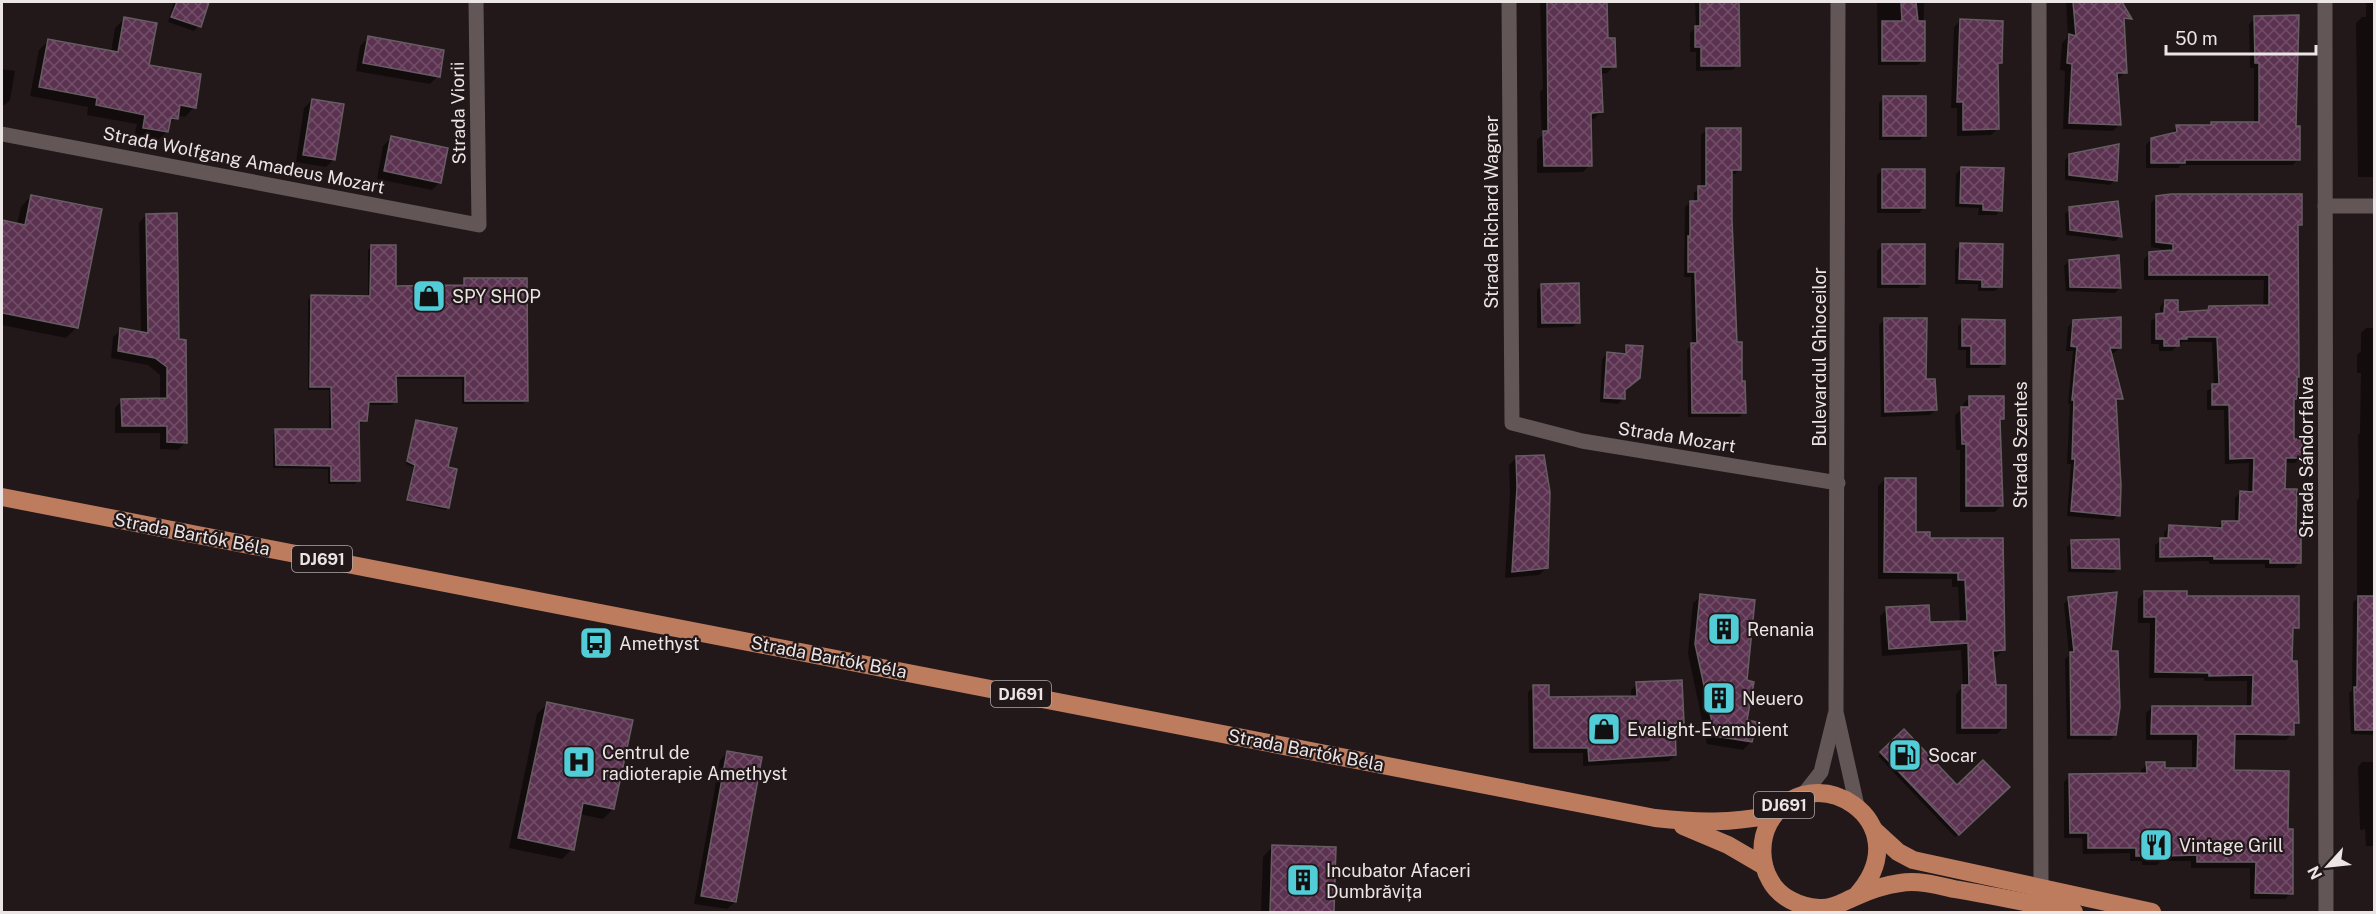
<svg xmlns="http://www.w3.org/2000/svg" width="2376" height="914" font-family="'Public Sans',sans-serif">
  <defs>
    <pattern id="building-cross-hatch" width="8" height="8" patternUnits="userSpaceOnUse" patternTransform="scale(1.5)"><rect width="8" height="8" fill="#5b3250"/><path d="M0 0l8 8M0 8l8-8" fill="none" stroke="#735069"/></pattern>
  </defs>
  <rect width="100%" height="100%" fill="#221819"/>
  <g fill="#0007">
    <path d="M174,2H208L199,26L194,31L168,22Z"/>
    <path d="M1540,2H1606L1607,39L1614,66L1607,73L1600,74L1601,112L1594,119H1590V165L1583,172L1537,173V140L1542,135L1540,92L1543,89Z"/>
    <path d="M1695,2H1740V14L1738,16V65L1733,70L1696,71V52H1690V33L1696,27Z"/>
    <path d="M1877,2H1924L1923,60L1918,65H1878Z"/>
    <path d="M2066,2H2122L2125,18L2123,20L2125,73L2116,80L2120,124L2113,131L2063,129L2065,71L2060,70L2062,43L2068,37Z"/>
    <path d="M2366,2H2374V177H2358L2356,23L2362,17H2366Z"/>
    <path d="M125,18L147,66L194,107L185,117L177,115L168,127L167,131L157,141L134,137L137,124L87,115L88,107L30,96L39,50L48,41L111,52L115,28Z"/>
    <path d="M2255,18L2298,159L2293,165H2181L2178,168H2146V145L2151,139L2171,135L2177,127L2209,126L2212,123H2254V68H2250L2249,24Z"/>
    <path d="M1960,21L2000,63L1996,67L1997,129L1991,135L1957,136V108H1951L1954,27Z"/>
    <path d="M368,38L438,76L430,84L356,71L360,46Z"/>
    <path d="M2,69L15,71L10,100L5,105H2Z"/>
    <path d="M1884,98L1925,135L1920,140H1879V103Z"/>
    <path d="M312,100L334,159L326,167L296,162L304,108Z"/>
    <path d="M1706,130L1740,169L1735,174H1731L1736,344L1744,412L1739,417H1688L1687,350L1692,344L1691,277H1684L1685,207L1690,202H1694V193L1701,188V135Z"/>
    <path d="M391,138L440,182L432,190L377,179L383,146Z"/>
    <path d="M2070,155L2115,180L2110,185L2065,180V160Z"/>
    <path d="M1961,169L2001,210L1996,215H1978L1979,208L1955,207L1956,174Z"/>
    <path d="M1882,170L1924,208L1919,213H1877V175Z"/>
    <path d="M31,196L77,327L66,338L2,325V222L17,225L21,207Z"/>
    <path d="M2156,197L2300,225L2297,228L2298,376L2295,379V399L2292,401L2293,441L2301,457L2295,463H2284V490L2300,562L2294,568H2265V564H2209V561L2155,562V545L2164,539V532L2170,527L2217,528L2222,522L2235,523V498L2240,493H2248L2249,463L2225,464L2224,410H2207V391L2214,386L2212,342H2182L2172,351H2159V344H2151V321L2160,315V307L2165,301L2177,314L2206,312L2210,308L2263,307L2264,280H2144V259L2150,253L2172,251L2151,247V203Z"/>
    <path d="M2070,209L2120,237L2115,241L2066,235L2065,214Z"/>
    <path d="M146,215L177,340L186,442L178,450L160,449V433H115V408L122,400H160V375L148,365L111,358L113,337L121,330L141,333L139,223Z"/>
    <path d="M1960,245L2000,286L1995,291H1978V284H1955V250Z"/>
    <path d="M1882,246L1923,283L1918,288H1877V251Z"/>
    <path d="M371,247L395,287H461L464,280L527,400L523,404H462V379H395V401L392,405H367L365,420L362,423H358V480L355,484H328V469L273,468V434L276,431L329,430V390H308V300L311,297H368V250Z"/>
    <path d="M2069,261L2120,288L2115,293L2066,291L2064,266Z"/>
    <path d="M1542,285L1578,322L1573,327L1537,328V290Z"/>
    <path d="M1884,320L1925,381L1935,410L1930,415L1881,417L1879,325Z"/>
    <path d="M1963,321L2004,363L1999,368H1966V350H1958V326Z"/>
    <path d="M2073,322L2119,348L2114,353H2110L2122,398L2114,403L2118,515L2113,520L2067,516L2071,464H2067L2070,404H2068L2073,351H2066L2068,327Z"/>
    <path d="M2366,328H2374V735L2351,734L2349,693L2352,690L2353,602L2357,599V500L2359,498L2358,435L2360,433L2361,373H2357V355L2361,351V333Z"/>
    <path d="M1627,347L1623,399L1618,404L1600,402L1602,359L1607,354L1622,355Z"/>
    <path d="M1970,397L2003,418L1998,423L2001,506L1995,512H1960V450H1956L1955,415L1963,408V404Z"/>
    <path d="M417,421L447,469L448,508L446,510L406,501L413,467L406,464Z"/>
    <path d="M1516,458L1547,568L1539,575L1505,578L1510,495L1509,465Z"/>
    <path d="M1885,479L1915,534L1928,539H2001L2003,650L1996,657H1992L1994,687L2004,727L1997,734H1956V694L1963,686L1961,650L1882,656L1880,616L1887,609L1929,624L1960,623L1958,587H1952V579H1878V486Z"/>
    <path d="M2072,542L2118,568L2114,573L2068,572L2067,547Z"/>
    <path d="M2144,593L2185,598L2297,627L2291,633V663L2297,722L2292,728V734L2286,740H2233V771L2291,893L2285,899H2250V868H2191V861H2161L2157,865H2142V861H2130V853L2083,854L2082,838H2064V782L2070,776L2141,775V770L2147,764L2163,770H2192V740H2146V713L2152,707L2247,708V681H2204V678H2149L2150,623H2138V599Z"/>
    <path d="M1701,596L1745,681L1746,722L1751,742L1743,750L1707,744L1688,653L1693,603Z"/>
    <path d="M2069,599L2109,653L2115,735L2110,740L2067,739L2065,659L2069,655L2064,604Z"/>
    <path d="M1637,684L1682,722L1673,728L1675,755L1669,761L1583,766V753H1529L1528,692L1534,687L1548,699L1631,697V690Z"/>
    <path d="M547,704L613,809L603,819L579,814L572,849L562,859L509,848L537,714Z"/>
    <path d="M1904,731L1957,787H2008L1955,837L1878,756Z"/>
    <path d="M728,752L735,902L727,909L694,904L720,760Z"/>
    <path d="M2362,762H2374V846H2366L2365,829L2360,830L2358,767Z"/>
    <path d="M1273,846L1334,849L1332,912H1261L1263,857Z"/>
  </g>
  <g fill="url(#building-cross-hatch)" stroke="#665d63" stroke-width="1.5">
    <path d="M177,2H209L201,27L171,17Z"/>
    <path d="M1547,2H1607L1608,38H1615L1616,67H1601L1603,112L1592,113L1591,115L1592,166H1544L1543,131H1548Z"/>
    <path d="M1700,2H1739L1740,66H1701V47H1695V26H1700Z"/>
    <path d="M1901,2H1916L1918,21H1925V61H1882V21H1902Z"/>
    <path d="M2073,2H2122L2132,19L2124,18L2127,73H2117L2121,125L2069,123L2072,64L2067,63L2069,34L2076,36Z"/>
    <path d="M2299,15L2296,126H2300V160H2185V163H2151V138L2177,132L2176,125H2211V122H2259V63H2255L2254,16Z"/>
    <path d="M124,17L157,23L149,65L201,74L196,108L180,105L178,119L171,118L168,132L143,128L145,115L96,105L97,98L39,87L48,39L118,52Z"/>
    <path d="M1960,19L2003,21L2002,63H1998L1999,129L1963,130V102H1957Z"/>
    <path d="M368,36L444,50L440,77L363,63Z"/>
    <rect x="1883" y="96" width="43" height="40"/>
    <path d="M312,99L344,104L335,160L303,155Z"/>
    <path d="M1706,128H1741V170H1732V220L1737,342H1742V381H1745L1746,413H1692L1691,343H1697L1695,272H1688V236H1690V201H1698V186H1706Z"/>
    <path d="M391,136L448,148L441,183L384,171Z"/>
    <path d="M2119,144L2117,181L2069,175V154Z"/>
    <path d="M1961,167L2004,168L2002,211L1983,210V204L1960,203Z"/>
    <rect x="1882" y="169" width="43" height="39"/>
    <path d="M2171,194H2302V225H2298L2299,377H2297V399H2294V439H2302L2303,458H2286L2285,489H2297L2296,531H2301V563H2270V559H2214V556L2160,557V538H2168L2169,525L2222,528V521H2239L2240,491L2253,492L2254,458L2230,459L2229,405H2212V384H2219L2217,337H2187V339H2179V346H2164V339H2156V314L2164,313L2165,300H2178V312L2208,310L2209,306L2269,305V275H2149V252L2173,250V244L2156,242V196Z"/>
    <path d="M31,195L102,209L78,328L2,313V220L25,225Z"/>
    <path d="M2118,201L2122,237L2070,230L2069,207Z"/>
    <path d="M177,213L179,339L186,340L187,443L167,442V426H122L121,399L167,398V367L155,358L118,351L120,328L148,333L146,214Z"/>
    <path d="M1960,243L2003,244L2002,287H1982V280L1959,279Z"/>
    <rect x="1882" y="244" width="43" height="40"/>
    <path d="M371,245H396V286L464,285V278H527L528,401H465V376H396L397,402H369L367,421H359L360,481H331V466L276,465L275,429H332L331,387H310L311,295L370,296Z"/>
    <path d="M2119,255L2121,288L2070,287L2069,260Z"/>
    <path d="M1579,283L1580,323H1542L1541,284Z"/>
    <path d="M2121,317V348H2110L2123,399H2116L2121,485L2120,516L2071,511L2075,459H2072L2074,400H2072L2077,347L2071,346L2073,320Z"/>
    <path d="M1884,318H1927L1926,379H1935L1937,410L1885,412Z"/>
    <path d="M1962,319L2005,320V364H1971V346H1962Z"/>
    <path d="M1626,345L1643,346L1640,378L1625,390V399L1604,398L1607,352L1626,354Z"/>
    <path d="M1969,396H2004V419H2000L2003,506H1966V444H1962L1961,407H1969Z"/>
    <path d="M416,420L457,428L448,467L457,469L449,508L407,500L415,465L407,461Z"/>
    <path d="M1544,455L1550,492L1548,568L1512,572L1517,487L1516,456Z"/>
    <path d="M1885,478H1916V532H1930V538H2003L2005,650L1993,651L1996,685H2006V728H1962V685H1969L1968,643L1889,649L1886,607L1929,605L1930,622L1967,621L1965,580H1958V573L1884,572Z"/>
    <path d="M2119,539L2120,569L2072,568L2071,540Z"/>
    <path d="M2144,591H2187V596H2299V628H2293L2292,661H2297L2299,723H2294V735L2235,734L2234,770L2289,771L2288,829H2293V894L2255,893L2256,862H2197V855L2165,856V860H2148V856H2136V848H2088V833H2070L2069,774L2147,773L2146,762H2165V768H2197L2198,734H2151L2152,706H2252L2253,675L2209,676V673L2155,672L2156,617H2144Z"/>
    <path d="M2117,592L2111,651H2118L2120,707L2116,735H2071L2070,652H2074L2068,597Z"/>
    <path d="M1700,594L1755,600L1747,680L1754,682L1747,720L1757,722L1752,742L1715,736L1695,644Z"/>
    <path d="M2358,596H2374V730H2355L2354,687H2357Z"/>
    <path d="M1682,680L1684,723H1675L1676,755L1589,761L1588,748H1534L1533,685H1549V697L1637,696L1636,682Z"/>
    <path d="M547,702L633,720L614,809L583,803L574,850L518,838Z"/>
    <path d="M1904,729L1957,785L1983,760L2010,787L1959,835L1880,752Z"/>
    <path d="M727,751L762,757L736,902L701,896Z"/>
    <path d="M1272,845L1336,847L1334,912H1270Z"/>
  </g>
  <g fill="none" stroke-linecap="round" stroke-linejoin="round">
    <g stroke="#625657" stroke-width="15">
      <path d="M1509,2L1512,423L1582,441L1838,483"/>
      <path d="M1838,2L1836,712L1857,806"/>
      <path d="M2039,2L2041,887"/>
      <path d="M2325,2L2326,912"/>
      <path d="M2,134L479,225L476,2"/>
      <path d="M2325,206H2374"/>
      <path d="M1803,795L1821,772L1835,715"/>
    </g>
    <g stroke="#be7c5f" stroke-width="18">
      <path d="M2,497L1655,818C1700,823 1729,823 1774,815"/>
      <path d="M1683,826L1728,845L1764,866"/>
      <path d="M1874,830L1898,852L1913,860L2152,912"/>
      <path d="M1856,896C1924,822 1810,751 1769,823C1760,840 1760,863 1770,880C1779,897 1799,907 1819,908C1833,909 1844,901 1857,896C1870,890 1886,885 1900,883C1918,880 1937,885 1954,889C1995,896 2034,904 2074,912"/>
    </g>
  </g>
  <defs>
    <symbol id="shop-square" viewBox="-11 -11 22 22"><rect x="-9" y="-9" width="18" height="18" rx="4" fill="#52ccd6" stroke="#221819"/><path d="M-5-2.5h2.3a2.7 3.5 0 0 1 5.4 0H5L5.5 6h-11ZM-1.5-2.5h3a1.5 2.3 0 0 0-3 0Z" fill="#111"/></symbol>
    <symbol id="building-square" viewBox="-11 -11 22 22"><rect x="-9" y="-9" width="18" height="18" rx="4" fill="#52ccd6" stroke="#221819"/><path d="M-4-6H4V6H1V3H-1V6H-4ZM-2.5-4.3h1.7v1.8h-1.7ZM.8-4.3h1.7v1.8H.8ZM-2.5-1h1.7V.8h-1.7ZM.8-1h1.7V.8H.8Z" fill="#111"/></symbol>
    <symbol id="bus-square" viewBox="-11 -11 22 22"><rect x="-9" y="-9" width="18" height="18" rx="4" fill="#52ccd6" stroke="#221819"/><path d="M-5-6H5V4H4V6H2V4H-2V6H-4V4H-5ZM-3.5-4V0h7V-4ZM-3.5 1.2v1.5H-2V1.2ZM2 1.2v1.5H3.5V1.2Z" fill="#111"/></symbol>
    <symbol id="fuel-square" viewBox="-11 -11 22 22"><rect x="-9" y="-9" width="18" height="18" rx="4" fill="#52ccd6" stroke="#221819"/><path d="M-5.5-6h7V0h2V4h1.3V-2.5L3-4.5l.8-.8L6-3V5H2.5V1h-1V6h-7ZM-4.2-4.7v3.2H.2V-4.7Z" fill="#111"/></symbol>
    <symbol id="hospital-square" viewBox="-11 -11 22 22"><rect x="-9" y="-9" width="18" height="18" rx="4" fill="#52ccd6" stroke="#221819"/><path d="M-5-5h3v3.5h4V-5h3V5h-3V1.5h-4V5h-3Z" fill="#111"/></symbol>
    <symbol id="restaurant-square" viewBox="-11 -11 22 22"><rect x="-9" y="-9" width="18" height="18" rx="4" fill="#52ccd6" stroke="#221819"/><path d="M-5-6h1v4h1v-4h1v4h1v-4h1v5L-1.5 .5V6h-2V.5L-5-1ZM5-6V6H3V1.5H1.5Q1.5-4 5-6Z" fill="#111"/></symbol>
  </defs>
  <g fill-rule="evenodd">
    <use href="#shop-square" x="410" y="277" width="38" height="38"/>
    <use href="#building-square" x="1705" y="610" width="38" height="38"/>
    <use href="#bus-square" x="577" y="624" width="38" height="38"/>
    <use href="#building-square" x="1700" y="679" width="38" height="38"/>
    <use href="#shop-square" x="1585" y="710" width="38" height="38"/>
    <use href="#fuel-square" x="1886" y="736" width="38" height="38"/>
    <use href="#hospital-square" x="560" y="743" width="38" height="38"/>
    <use href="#restaurant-square" x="2137" y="826" width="38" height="38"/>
    <use href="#building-square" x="1284" y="861" width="38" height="38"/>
  </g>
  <g text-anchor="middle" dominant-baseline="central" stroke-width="4.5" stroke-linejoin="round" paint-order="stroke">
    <g fill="#221819" stroke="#afa8a8" stroke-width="1.5">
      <rect x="292" y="546" width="60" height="26" rx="4.5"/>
      <rect x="991" y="681" width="60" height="26" rx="4.5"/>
      <rect x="1754" y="792" width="60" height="26" rx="4.5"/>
    </g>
    <g font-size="16" font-weight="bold" fill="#ebe5e5">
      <text x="322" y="559">DJ691</text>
      <text x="1021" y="694">DJ691</text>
      <text x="1784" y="805">DJ691</text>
    </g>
    <g font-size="18" fill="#ebe5e5" stroke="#221819">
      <text transform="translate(458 113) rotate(-91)">Strada Viorii</text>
      <text transform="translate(244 160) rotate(11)">Strada Wolfgang Amadeus Mozart</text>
      <text transform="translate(1491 212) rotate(-90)">Strada Richard Wagner</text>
      <text transform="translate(1819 357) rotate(-90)">Bulevardul Ghioceilor</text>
      <text transform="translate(1677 437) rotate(9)">Strada Mozart</text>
      <text transform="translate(2020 445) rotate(-90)">Strada Szentes</text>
      <text transform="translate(2306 457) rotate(-90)">Strada Sándorfalva</text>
      <text transform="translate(192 534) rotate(11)">Strada Bartók Béla</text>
      <text transform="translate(829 657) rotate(11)">Strada Bartók Béla</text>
      <text transform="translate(1306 750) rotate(11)">Strada Bartók Béla</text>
    </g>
    <g font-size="18" fill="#ebe5e5" stroke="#221819" text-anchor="start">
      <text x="452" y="296">SPY SHOP</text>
      <text x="1747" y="629">Renania</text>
      <text x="619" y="643">Amethyst</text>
      <text x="1742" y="698">Neuero</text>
      <text x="1627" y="729">Evalight-Evambient</text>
      <text x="602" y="752">Centrul de<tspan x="602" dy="21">radioterapie Amethyst</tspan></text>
      <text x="1928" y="755">Socar</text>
      <text x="2179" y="845">Vintage Grill</text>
      <text x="1326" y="870">Incubator Afaceri<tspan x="1326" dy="21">Dumbrăvița</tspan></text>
    </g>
  </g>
  <rect width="2376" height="914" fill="none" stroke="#ebe5e5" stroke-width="6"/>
  <g transform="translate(2328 866) rotate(243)" stroke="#221819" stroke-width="4.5" paint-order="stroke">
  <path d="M0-4.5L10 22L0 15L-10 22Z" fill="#ebe5e5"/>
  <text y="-9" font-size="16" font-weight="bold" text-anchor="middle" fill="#ebe5e5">N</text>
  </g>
  <path d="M2166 45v9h150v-9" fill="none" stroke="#ebe5e5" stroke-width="3"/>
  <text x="2175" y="45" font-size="18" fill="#ebe5e5" stroke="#221819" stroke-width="4.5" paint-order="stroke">50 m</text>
</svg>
